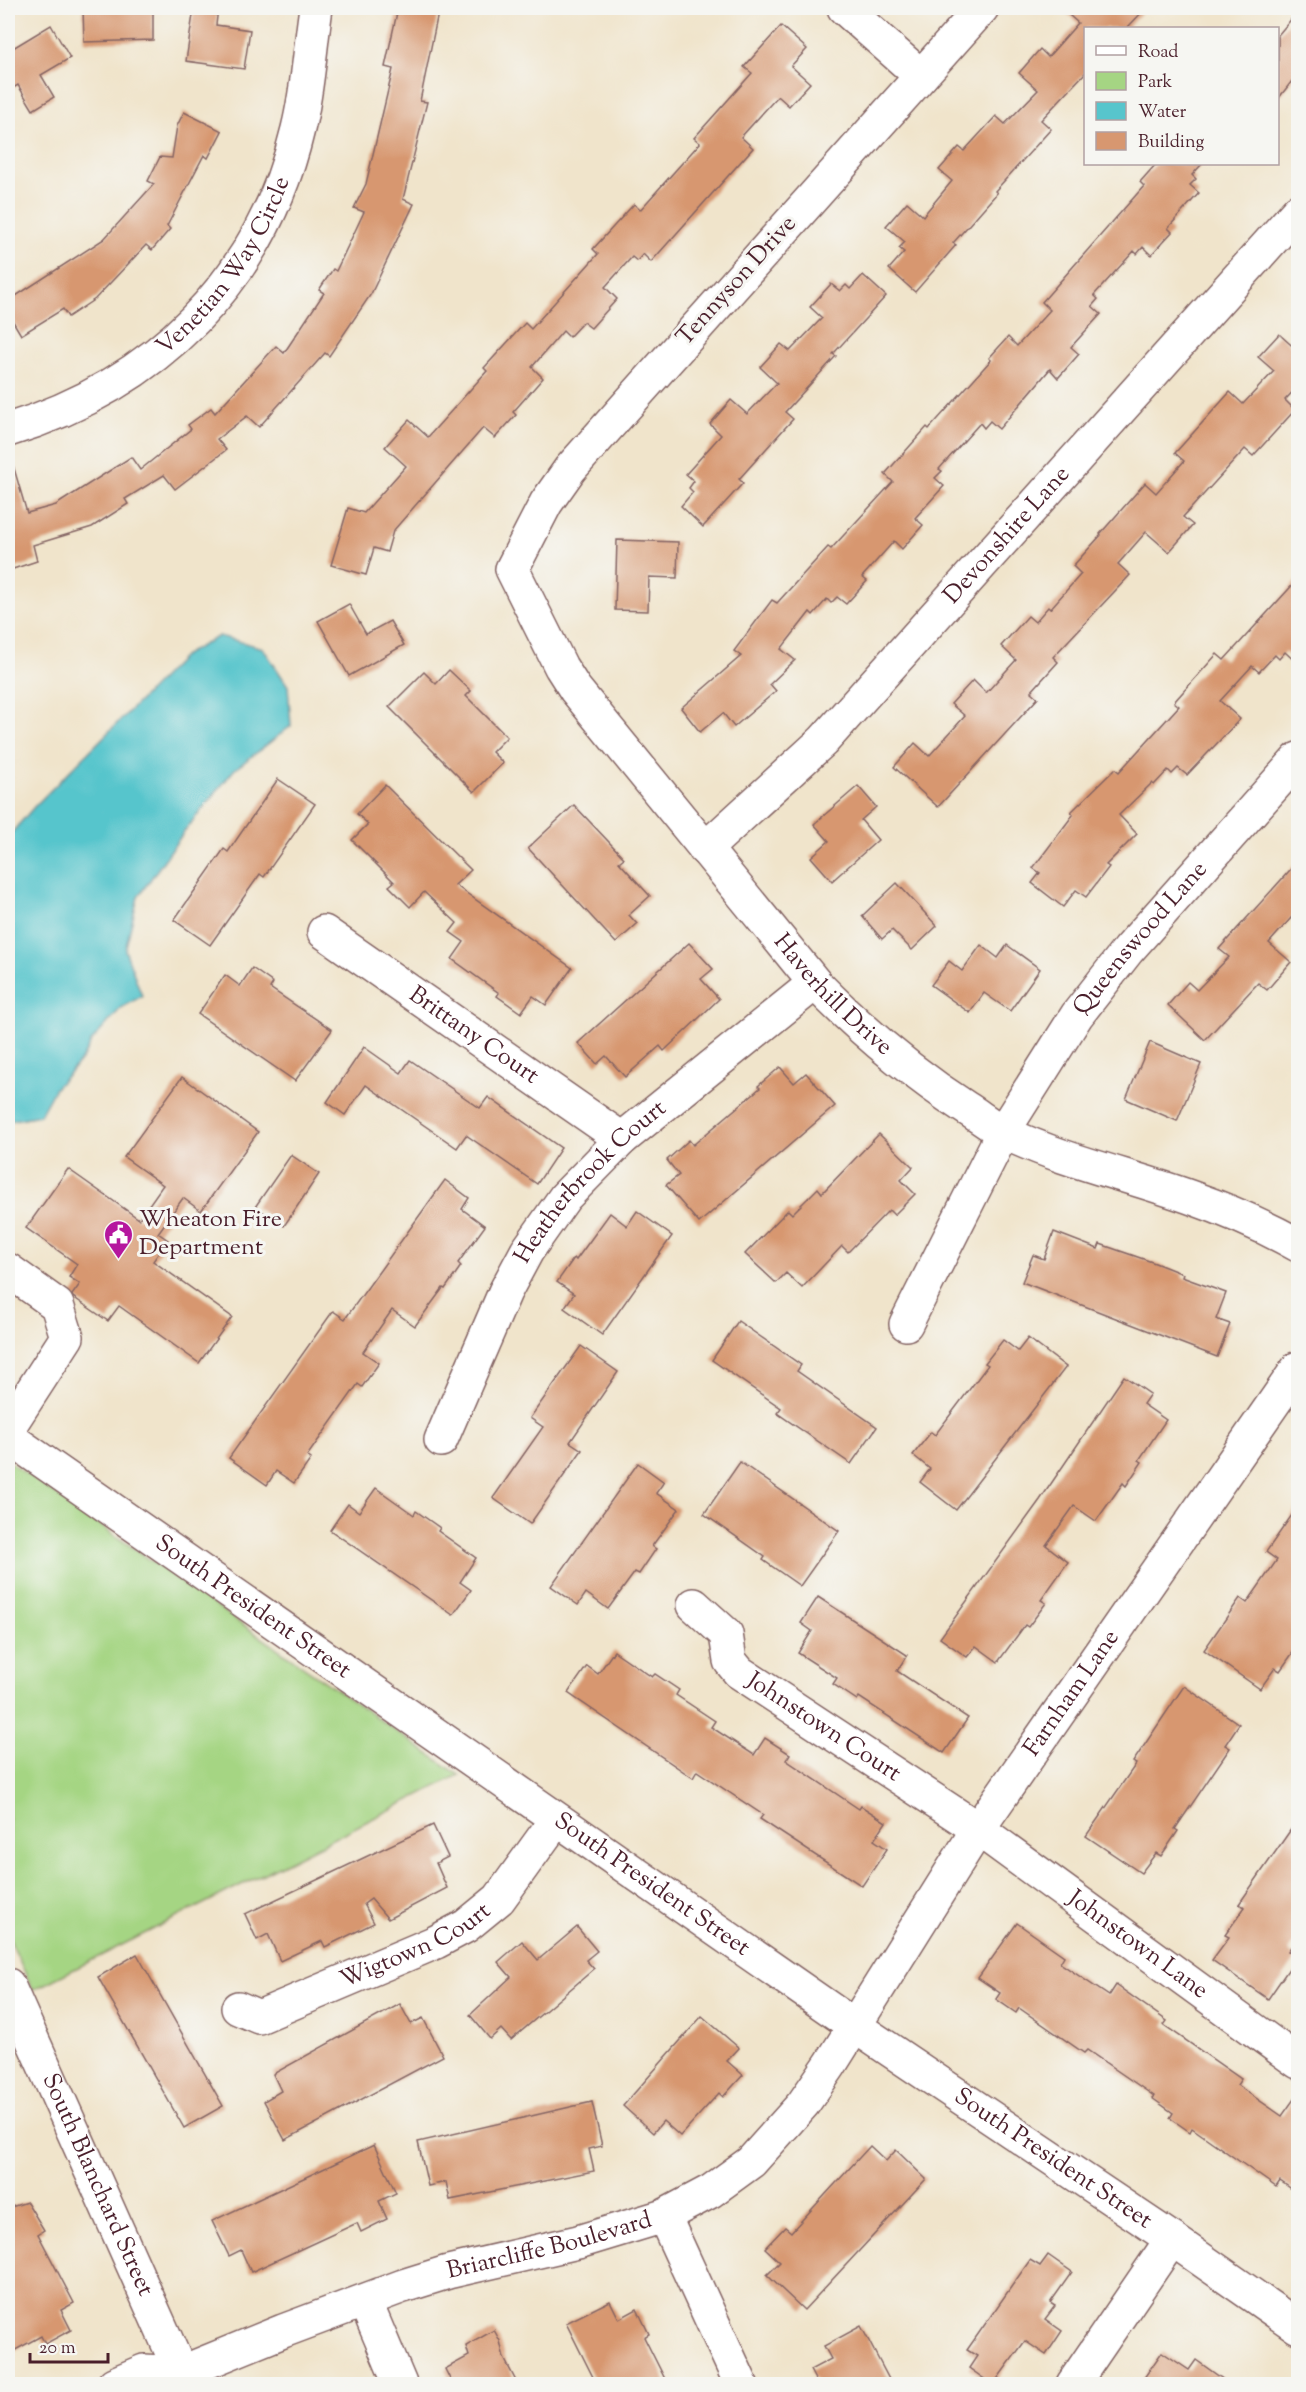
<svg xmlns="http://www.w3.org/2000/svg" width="1306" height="2392" font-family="'Sorts Mill Goudy',serif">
  <rect width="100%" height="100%" fill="#f6f6f2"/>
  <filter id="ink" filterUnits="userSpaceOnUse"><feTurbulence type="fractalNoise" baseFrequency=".0167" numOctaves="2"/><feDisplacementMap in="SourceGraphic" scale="12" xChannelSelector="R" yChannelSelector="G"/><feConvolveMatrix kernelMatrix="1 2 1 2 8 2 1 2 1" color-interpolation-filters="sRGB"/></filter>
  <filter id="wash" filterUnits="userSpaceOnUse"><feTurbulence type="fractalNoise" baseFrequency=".008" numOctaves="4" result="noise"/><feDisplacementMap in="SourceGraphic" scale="24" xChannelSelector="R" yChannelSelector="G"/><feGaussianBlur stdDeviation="1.35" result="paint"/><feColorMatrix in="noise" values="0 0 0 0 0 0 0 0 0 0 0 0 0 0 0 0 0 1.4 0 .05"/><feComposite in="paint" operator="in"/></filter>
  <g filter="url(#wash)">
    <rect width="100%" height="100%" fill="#f0e4cb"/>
    <path fill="#a5d583" stroke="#787a57" stroke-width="1.5" d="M8,1461L459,1775L33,1990L8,1936Z"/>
    <path fill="#57c5cc" stroke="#50727c" stroke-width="1.5" d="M219,636L263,648L288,686L291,726L234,770L186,829L138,897L125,950L142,996L121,1008L91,1042L82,1059L55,1088L40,1115L8,1121V837L34,807L186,654Z"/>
    <g id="blocks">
      <g fill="#d79770">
        <path d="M83,8H153V40L84,42Z"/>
        <path d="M194,8H218L216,25L250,30L244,69L186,61Z"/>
        <path d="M398,8H439L420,101L427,102L403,199L414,204L371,294L329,356L325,353L259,427L247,416L217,439L226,450L175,489L164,475L125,499L128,504L92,527L33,545L37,561L13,569L8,551V465H13L27,513L56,505L131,457L140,470L191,429L188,425L211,408L215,413L276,346L284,353L324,293L319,290L333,269L336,271L364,212L354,208L366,184L393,69L385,67Z"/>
        <path d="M1061,8H1146L1127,28H1086V72L1041,120L1051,129L995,191L997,193L953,243L956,245L915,292L889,269L904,252L899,248L905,242L886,226L907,202L923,216L952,181L939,170L959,147L964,151L996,116L1005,124L1038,90L1019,73L1040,49L1048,57L1078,23Z"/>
        <path d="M1299,10V72L1278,99V35Z"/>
        <path d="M51,25L70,58L41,75L54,97L33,110L18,85L8,91V51Z"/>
        <path d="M781,26L807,49L791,66L810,83L789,106L778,96L741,137L753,148L651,262L643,254L637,261L632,257L605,287L617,299L591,328L583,322L569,337L563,331L532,367L543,378L513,412L516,415L495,438L483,428L393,531L387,552L374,548L366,575L331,565L348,508L364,513L406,466L385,447L409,420L428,437L487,371L484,368L525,323L531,329L598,254L593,249L634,204L640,210L700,143L694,138L752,73L744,67Z"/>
        <path d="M184,112L222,131L208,158L204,155L167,226L170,229L152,250L146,245L95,299L68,317L63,309L21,335L8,313V301L104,239L154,184L148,181L160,157L172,158L177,126Z"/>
        <path d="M1156,164H1202L1192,175L1196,179L1190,185L1199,193L1168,228L1172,232L1151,255L1143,247L1137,254L1134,251L1094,295L1098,299L1092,306L1101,314L1071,347L1079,354L1058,378L1050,369L999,429L990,421L984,428L980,423L939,469L942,471L935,478L944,486L915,518L923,525L902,549L894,541L862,577L867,581L846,604L837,597L831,603L827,599L813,615L810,612L781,649L795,660L770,684L776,691L734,727L723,713L700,732L681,708L741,656L734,651L772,600L777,603L828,547L831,549L893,482L885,474L927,427L929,429L991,360L989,358L1008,337L1017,346L1050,310L1042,302L1144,186L1140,182Z"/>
        <path d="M863,275L886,296L833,354L836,356L785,412L793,419L739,479L743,483L703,527L681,506L693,492L689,488L694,481L686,474L721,435L710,424L731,400L747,414L777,383L760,367L781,344L790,351L822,318L810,307L831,284L840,291L846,285L850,289Z"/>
        <path d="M1279,334L1299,352V385L1285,400L1295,410L1253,456L1245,449L1183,517L1193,525L1169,552L1146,532L1118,564L1130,575L1053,657L1058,662L1031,692L1038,698L938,807L894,767L915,743L929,756L965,716L951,704L973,680L986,693L1016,660L1001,646L1028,616L1035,622L1048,607L1050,609L1081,574L1073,566L1101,535L1100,534L1145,483L1156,493L1184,461L1175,453L1230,392L1243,404L1274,371L1258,357Z"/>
        <path d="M617,540L678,542L677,578L649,577L648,611L615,610Z"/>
        <path d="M1299,578V665L1285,652L1279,659L1275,655L1259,672L1252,666L1220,701L1240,719L1187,775L1178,768L1172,774L1168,770L1154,785L1152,783L1119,815L1137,834L1106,865L1109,867L1086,897L1076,890L1063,907L1032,883L1040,873L1033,868L1073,815L1071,812L1115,769L1119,772L1179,706L1174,702L1217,654L1224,660Z"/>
        <path d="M349,604L366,634L390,621L404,645L349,676L318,621Z"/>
        <path d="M449,670L471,691L466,696L507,737L492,752L503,763L474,792L389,707L424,672L436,684Z"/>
        <path d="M278,779L315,804L264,877L260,874L210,945L174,920L224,849L228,852Z"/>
        <path d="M385,785L471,870L455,885L572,968L546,1005L533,996L521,1013L497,996L499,993L452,959L464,942L450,932L457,923L424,892L410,907L389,886L394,882L352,840L368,824L357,814Z"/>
        <path d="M858,786L876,807L861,820L878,840L832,881L811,857L829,841L814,824Z"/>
        <path d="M574,805L624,858L619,862L650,896L629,915L637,924L616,943L528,848Z"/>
        <path d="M1299,860V909L1269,943L1291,962L1267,990L1258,983L1205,1040L1168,1005L1188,982L1197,990L1229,957L1219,949Z"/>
        <path d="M897,883L937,926L912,950L892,930L882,939L862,916Z"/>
        <path d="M689,943L713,969L701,979L719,999L664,1051L660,1046L625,1077L606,1056L597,1064L578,1043Z"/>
        <path d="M981,945L998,958L1007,945L1040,969L1010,1011L984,993L970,1013L931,985L949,961L962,971Z"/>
        <path d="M252,968L273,983L270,988L332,1030L295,1081L198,1014L225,975L240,986Z"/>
        <path d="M1150,1042L1201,1064L1177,1121L1126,1099Z"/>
        <path d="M364,1047L401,1073L410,1060L480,1108L488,1097L561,1148L537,1184L466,1135L457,1148L366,1085L345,1115L327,1102Z"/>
        <path d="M780,1067L794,1083L806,1073L835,1106L699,1223L666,1185L679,1175L667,1160L689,1140L693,1145L760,1088L758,1086Z"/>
        <path d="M182,1077L258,1132L201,1211L183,1198L158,1233L168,1240L153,1261L232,1317L199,1363L119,1306L108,1321L73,1297L72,1295L80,1284L69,1277L77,1264L26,1228L68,1169L139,1219L163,1185L124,1157Z"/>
        <path d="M879,1134L913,1167L901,1180L915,1194L894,1215L889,1210L848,1252L842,1246L802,1288L786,1273L776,1283L745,1254L788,1210L792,1214L818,1188L822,1193Z"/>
        <path d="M291,1155L319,1174L284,1226L255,1207Z"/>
        <path d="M445,1180L469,1198L462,1209L485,1226L458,1263L461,1266L445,1289L443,1288L415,1326L392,1310L363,1352L379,1363L362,1387L358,1384L307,1456L311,1459L294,1483L276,1471L267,1485L229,1458L333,1311L345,1319Z"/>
        <path d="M637,1211L672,1236L602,1335L564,1308L574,1294L557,1282L574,1258L576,1260L610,1213L627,1226Z"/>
        <path d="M1054,1232L1098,1249L1100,1244L1155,1263L1183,1274L1182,1277L1226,1293L1216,1319L1230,1324L1217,1357L1022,1282L1033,1255L1044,1259Z"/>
        <path d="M738,1321L801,1365L797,1371L877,1427L851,1464L777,1413L781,1408L712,1360Z"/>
        <path d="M1028,1338L1066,1367L956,1510L920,1482L930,1469L913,1455L931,1432L935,1435L988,1365L985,1363L1003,1340L1018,1351Z"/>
        <path d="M581,1346L618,1372L570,1442L582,1450L530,1524L493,1498L543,1427L530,1418Z"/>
        <path d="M1124,1376L1150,1394L1143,1404L1166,1420L1139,1460L1142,1462L1126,1486L1123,1483L1096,1521L1074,1506L1046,1545L1068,1562L1041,1600L1046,1603L1028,1627L1025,1625L998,1662L976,1646L967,1657L940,1638L1040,1500Z"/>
        <path d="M740,1462L839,1531L800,1586L763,1560L765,1557L704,1514Z"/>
        <path d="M638,1463L664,1482L656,1493L679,1509L652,1546L656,1549L639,1574L635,1572L608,1609L586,1593L578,1605L551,1586Z"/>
        <path d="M376,1488L414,1515L416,1511L440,1528L438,1531L476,1558L460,1582L471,1590L453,1615L330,1530L348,1504L359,1512Z"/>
        <path d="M1299,1505V1644L1280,1671L1275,1668L1260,1689L1204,1650L1240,1598L1247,1603L1277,1560L1266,1552Z"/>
        <path d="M818,1597L907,1655L897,1671L968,1718L944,1753L859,1697L857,1700L833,1684L837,1678L798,1653L812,1631L801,1623Z"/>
        <path d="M614,1651L652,1677L655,1674L679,1690L676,1695L715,1721L711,1727L754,1755L765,1738L790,1754L786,1760L859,1809L861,1806L886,1822L874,1840L887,1849L862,1886L760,1819L763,1815L697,1771L693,1778L568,1693L587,1666L598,1674Z"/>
        <path d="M1184,1686L1239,1724L1225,1745L1230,1748L1175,1829L1178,1831L1161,1856L1156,1853L1141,1873L1086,1836L1136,1764L1133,1762Z"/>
        <path d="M1299,1818V1936L1288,1951L1297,1957L1268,1999L1212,1960L1229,1937L1225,1935L1245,1907L1239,1904Z"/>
        <path d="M433,1825L448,1857L436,1863L447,1888L388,1919L371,1899L364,1904L374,1923L325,1947L322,1941L280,1961L268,1934L257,1940L245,1914Z"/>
        <path d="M1017,1923L1064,1956L1060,1963L1109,1996L1116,1985L1167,2021L1164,2025L1241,2079L1237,2085L1282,2116L1299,2092V2194L1280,2181L1276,2187L1192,2128L1190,2132L1170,2118L1173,2113L1152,2098L1154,2096L1087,2050L1084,2053L1019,2008L1016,2013L996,1999L1000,1993L978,1978Z"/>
        <path d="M577,1927L597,1951L586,1960L594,1969L511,2040L501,2029L490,2039L470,2015L511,1977L498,1962L522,1941L538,1960Z"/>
        <path d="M137,1954L223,2106L184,2128L98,1977Z"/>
        <path d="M400,2004L411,2024L423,2018L443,2056L285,2140L264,2101L281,2091L273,2074Z"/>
        <path d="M702,2016L739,2048L727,2061L743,2075L723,2097L719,2093L680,2136L663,2121L653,2133L623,2106Z"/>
        <path d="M592,2102L602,2146L589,2149L594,2171L450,2200L446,2182L428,2186L418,2142Z"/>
        <path d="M374,2145L396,2193L379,2201L387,2219L361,2232L357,2223L251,2272L241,2250L229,2256L212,2221Z"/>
        <path d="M870,2146L886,2161L896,2150L926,2179L804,2310L767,2275L780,2262L765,2248L785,2227L791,2232Z"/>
        <path d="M27,2202L44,2230L38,2234L74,2303L61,2310L71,2330L45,2344L41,2336L8,2354V2208Z"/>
        <path d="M1048,2255L1072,2272L1050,2303L1055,2306L1045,2319L1062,2331L1046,2355L1025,2341L993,2385L969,2368L977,2356L967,2350L1030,2260L1040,2266Z"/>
        <path d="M610,2301L619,2319L637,2309L649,2334L644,2337L668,2385H597L566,2323Z"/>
        <path d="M861,2326L892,2385H818L810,2370L831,2359L824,2346Z"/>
        <path d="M494,2330L500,2341L504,2358L518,2385H453L445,2369L469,2356L466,2346Z"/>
        <path d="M1162,2352L1189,2370L1196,2360L1231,2385H1139Z"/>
      </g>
    </g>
  </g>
  <g filter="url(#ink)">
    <use href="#blocks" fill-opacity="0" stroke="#846463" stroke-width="1.5"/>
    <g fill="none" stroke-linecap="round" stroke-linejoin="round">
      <defs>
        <g id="minor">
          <path d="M844,8L921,76"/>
          <path id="s1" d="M982,8L570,469L546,503L512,569L561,667L575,689L815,983C862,1031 910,1072 966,1108C979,1116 991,1126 1005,1133C1064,1161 1128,1175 1190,1197C1227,1210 1264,1226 1298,1245"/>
          <path id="s2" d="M8,430C155,385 262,281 298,129C308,90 310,47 316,8"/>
          <path id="s3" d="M705,849L823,741L1298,211"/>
          <path id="s4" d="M324,932L622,1139"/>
          <path d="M8,1270L57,1305L67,1337L8,1428"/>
          <path id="s5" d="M906,1324L1003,1132L1077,1015L1128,950L1298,759"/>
          <path id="s6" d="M8,1437L856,2027L1172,2239L1298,2327"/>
          <path id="s7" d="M441,1440L505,1292L527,1251L565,1197L622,1139L815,983"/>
          <path id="s8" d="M694,1605L726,1634L730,1661L739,1672L978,1829L1298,2062"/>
          <path id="s9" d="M8,1985L186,2384"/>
          <path id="s10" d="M238,2008L259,2017L436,1942L466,1926L499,1899L556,1820"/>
          <path d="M664,2216L741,2384"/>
          <path d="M365,2301L400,2384"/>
          <path id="s11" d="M114,2384L144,2371L180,2373L283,2331L403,2286L448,2272L578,2242L664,2216L711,2191L751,2162L803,2104L830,2065L978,1829L1298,1368"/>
          <path d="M1073,2384L1172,2239"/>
        </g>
      </defs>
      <use href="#minor" stroke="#846463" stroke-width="36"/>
      <use href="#minor" stroke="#fff" stroke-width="33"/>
    </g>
  </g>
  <defs>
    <symbol id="civic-pin" viewBox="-11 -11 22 30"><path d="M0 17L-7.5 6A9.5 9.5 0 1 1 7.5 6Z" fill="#b5179e" stroke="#f6f6f2"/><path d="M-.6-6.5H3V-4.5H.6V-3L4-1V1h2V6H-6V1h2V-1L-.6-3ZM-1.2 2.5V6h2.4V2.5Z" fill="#fff"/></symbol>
  </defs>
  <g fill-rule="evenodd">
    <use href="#civic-pin" x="102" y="1218" width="33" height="45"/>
  </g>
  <g text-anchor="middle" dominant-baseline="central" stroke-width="6" stroke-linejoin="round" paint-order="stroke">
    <g font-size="24" fill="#4a1f2b" stroke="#f6f6f2">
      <text stroke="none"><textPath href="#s2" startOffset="280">Venetian Way Circle</textPath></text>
      <text transform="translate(737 281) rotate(-48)">Tennyson Drive</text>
      <text stroke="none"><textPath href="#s3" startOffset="436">Devonshire Lane</textPath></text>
      <text stroke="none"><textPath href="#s5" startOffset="453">Queenswood Lane</textPath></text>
      <text stroke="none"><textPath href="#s1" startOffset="1270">Haverhill Drive</textPath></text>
      <text stroke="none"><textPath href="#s4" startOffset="182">Brittany Court</textPath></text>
      <text stroke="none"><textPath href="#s7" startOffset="302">Heatherbrook Court</textPath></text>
      <text stroke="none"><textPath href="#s6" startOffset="298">South President Street</textPath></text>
      <text stroke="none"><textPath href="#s11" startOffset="1250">Farnham Lane</textPath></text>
      <text stroke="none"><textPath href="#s8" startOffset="186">Johnstown Court</textPath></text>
      <text stroke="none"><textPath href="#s6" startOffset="784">South President Street</textPath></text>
      <text stroke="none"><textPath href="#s10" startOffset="195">Wigtown Court</textPath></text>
      <text stroke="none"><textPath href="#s8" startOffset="568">Johnstown Lane</textPath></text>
      <text stroke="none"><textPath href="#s6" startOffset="1270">South President Street</textPath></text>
      <text stroke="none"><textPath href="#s9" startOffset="219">South Blanchard Street</textPath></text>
      <text stroke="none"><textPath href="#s11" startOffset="460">Briarcliffe Boulevard</textPath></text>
    </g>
    <g font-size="24" fill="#4a1f2b" stroke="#f6f6f2" text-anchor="start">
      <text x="139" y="1220">Wheaton Fire<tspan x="139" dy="28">Department</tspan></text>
    </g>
  </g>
  <rect width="1306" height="2392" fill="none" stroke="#f6f6f2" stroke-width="30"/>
  <rect x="1084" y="27" width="195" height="138" fill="#f6f6f2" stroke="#b1a0a2" stroke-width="1.5"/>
  <rect x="1096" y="46" width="30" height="9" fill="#ffffff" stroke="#b1a0a2" stroke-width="1.5"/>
  <text x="1138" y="57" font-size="18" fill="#4a1f2b">Road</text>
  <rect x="1096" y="72" width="30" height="18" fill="#a5d583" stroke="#b1a0a2" stroke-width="1.5"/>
  <text x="1138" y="87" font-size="18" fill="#4a1f2b">Park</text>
  <rect x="1096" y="102" width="30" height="18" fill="#57c5cc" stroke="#b1a0a2" stroke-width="1.5"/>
  <text x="1138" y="117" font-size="18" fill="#4a1f2b">Water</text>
  <rect x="1096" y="132" width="30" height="18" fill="#d79770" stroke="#b1a0a2" stroke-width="1.5"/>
  <text x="1138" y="147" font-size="18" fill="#4a1f2b">Building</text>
  <path d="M30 2353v9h78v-9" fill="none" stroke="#4a1f2b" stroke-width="3"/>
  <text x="39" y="2353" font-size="18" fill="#4a1f2b" stroke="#f6f6f2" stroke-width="4.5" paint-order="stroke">20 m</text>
</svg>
